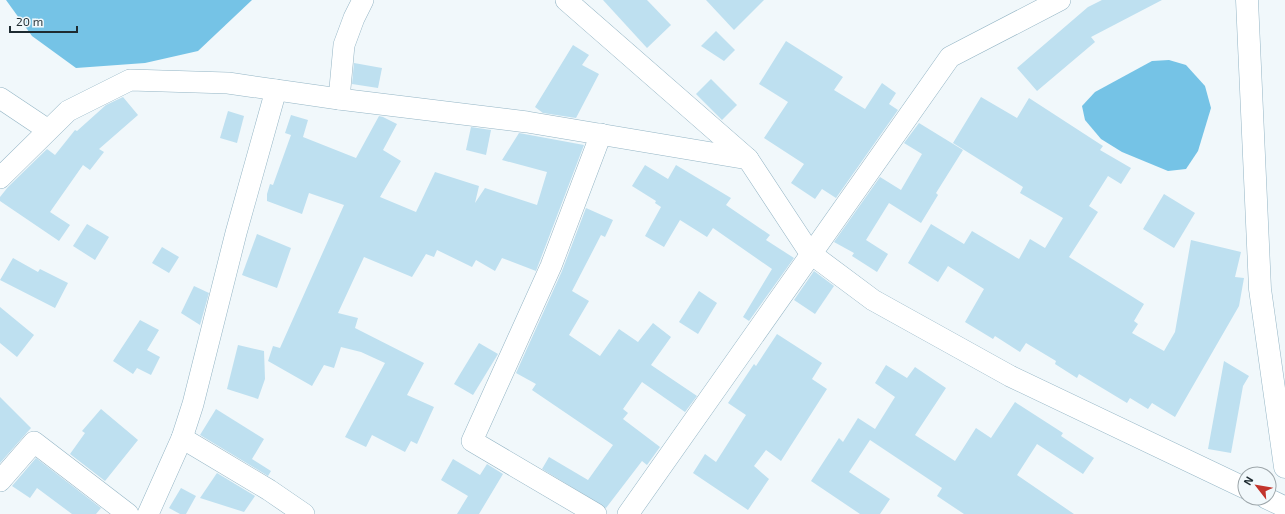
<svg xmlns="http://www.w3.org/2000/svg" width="1285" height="514" font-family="'Exo 2',sans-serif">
  <rect width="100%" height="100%" fill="#f1f8fb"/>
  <g fill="#75c3e6">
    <path d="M6,0H252L198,51L145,63L76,68L32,36Z"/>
    <path d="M1169,60L1186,65L1205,86L1211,108L1198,151L1186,169L1168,171L1122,152L1101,139L1085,120L1082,106L1095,92L1152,61Z"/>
  </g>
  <g fill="#bee0f0">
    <path d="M603,0H647L671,25L647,48Z"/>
    <path d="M706,0H764L734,30Z"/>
    <path d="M1102,0H1162L1091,37L1095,42L1037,91L1017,68L1088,7Z"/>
    <path d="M716,31L735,50L724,61L701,46Z"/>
    <path d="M786,41L843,77L834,90L865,109L882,83L896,93L889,104L898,110L836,198L822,189L815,199L791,183L804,164L764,138L788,102L759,84Z"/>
    <path d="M573,45L589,55L582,65L599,74L576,118L543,113L535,107Z"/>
    <path d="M354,63L382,68L378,88L352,84Z"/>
    <path d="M711,79L737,105L722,120L696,94Z"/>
    <path d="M123,97L138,115L99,149L104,152L90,170L83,165L50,212L70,225L59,241L0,201V197L8,187L47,149L55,155L75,130L77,131L106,105Z"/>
    <path d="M981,97L1017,118L1029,98L1103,146L1100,150L1131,168L1121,184L1108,176L1089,206L1098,212L1069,257L1144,304L1134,321L1138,324L1132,333L1164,351L1175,332L1191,240L1241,252L1235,277L1244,278L1239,306L1175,417L1152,403L1148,409L1130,398L1127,403L1079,374L1077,378L1055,364L1056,361L1026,343L1020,352L995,336L993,339L965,322L984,289L948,266L938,282L908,263L931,224L964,244L972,231L1019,259L1030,239L1045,248L1063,218L1020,193L1023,187L953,143Z"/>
    <path d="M228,111L244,116L237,143L220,138Z"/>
    <path d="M291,115L308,120L303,137L356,158L379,116L383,117L397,124L383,150L401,161L380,197L416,212L435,172L479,186L475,203L485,188L537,205L547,172L502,160L519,133L584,145L536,271L502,258L495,271L476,260L472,267L437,250L434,257L426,254L412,277L364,257L338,313L358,318L355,328L424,363L407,395L434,407L417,444L411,441L405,452L372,435L366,447L345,437L385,363L361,352L341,347L334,368L324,365L312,386L268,361L273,346L280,348L344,205L309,193L302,214L267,201V194L270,184L273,185L291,135L285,133Z"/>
    <path d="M919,123L963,150L936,193L938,195L921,223L889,203L866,240L888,254L877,272L852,256L854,253L834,242L880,177L901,190L922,154L904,143Z"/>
    <path d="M471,127L491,130L486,155L466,150Z"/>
    <path d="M645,165L668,179L676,165L731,198L726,205L770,235L766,240L794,258L749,321L743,317L772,269L713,228L707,237L680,220L664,247L645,236L661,207L655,203L656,201L632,186Z"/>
    <path d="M1164,194L1195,213L1174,248L1143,229Z"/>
    <path d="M586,208L613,220L605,237L601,235L572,291L589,301L569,335L600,356L619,329L638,342L653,323L671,337L651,365L697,396L685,412L642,382L623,409L628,413L623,419L660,447L647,465L642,461L606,508L542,469L549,457L588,480L613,445L532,390L536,384L516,373L562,271Z"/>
    <path d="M87,224L109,237L95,260L73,246Z"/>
    <path d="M257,234L291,248L277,288L242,275Z"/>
    <path d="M162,247L179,257L169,273L152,263Z"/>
    <path d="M13,258L38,272L40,269L68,283L55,308L0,280Z"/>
    <path d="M814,271L834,286L815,314L794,300Z"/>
    <path d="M194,286L209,293L200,325L181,313Z"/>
    <path d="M699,291L717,303L698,334L679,322Z"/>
    <path d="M0,307L34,335L17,357L0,343Z"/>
    <path d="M140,320L159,330L147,350L160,357L151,375L137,368L133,374L113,361Z"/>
    <path d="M777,334L822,363L812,379L827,389L781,461L766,450L754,466L769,479L748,510L693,473L705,454L716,462L746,415L728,403L754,364L756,366Z"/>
    <path d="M479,343L498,354L473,395L454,384Z"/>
    <path d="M238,345L264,351L265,379L258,399L227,389Z"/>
    <path d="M1224,361L1249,376L1243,386L1231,453L1208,449Z"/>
    <path d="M886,365L907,378L915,367L946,388L915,435L955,461L976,428L991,438L1015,402L1063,433L1061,436L1094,458L1083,474L1037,444L1017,475L1074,514H964L937,496L942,488L870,440L849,472L890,499L880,514H860L811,481L839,438L843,442L858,418L875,429L895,397L875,383Z"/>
    <path d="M0,397L31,428L0,463Z"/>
    <path d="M101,409L138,440L105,481L70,454L85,433L82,431Z"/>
    <path d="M216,409L264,439L252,459L271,471L268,476L200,435Z"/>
    <path d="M36,458L101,508L96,514H72L37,488L30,498L12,486Z"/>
    <path d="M453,459L480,475L487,464L503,474L479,514H457L468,496L441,480Z"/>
    <path d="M217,473L255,496L244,512L200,498Z"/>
    <path d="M181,488L196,496L186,514H180L169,508Z"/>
  </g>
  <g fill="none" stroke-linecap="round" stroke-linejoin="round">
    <defs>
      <g id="street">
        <path d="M566,0L748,159"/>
        <path d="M0,98L48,130"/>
        <path d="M339,99L344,45L354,18L363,0"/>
        <path d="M0,178L68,111L130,80L228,83L339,99L527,122L748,159L810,253L873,300L1010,376L1245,488"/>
        <path d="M182,438L269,490L304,514"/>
        <path d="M0,481L34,442L128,514"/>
        <path d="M1266,498L1285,507"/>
        <path d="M148,514L182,438L193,404L236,233L276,90"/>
        <path d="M596,514L472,441L551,266L601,134"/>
        <path d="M628,514L950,57L1060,0"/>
      </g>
      <path id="secondary" d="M1247,0L1260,289L1285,467"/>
    </defs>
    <use href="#street" stroke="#94b5c5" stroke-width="22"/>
    <use href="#secondary" stroke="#94b5c5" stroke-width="23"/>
    <use href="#street" stroke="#fff" stroke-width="21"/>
    <use href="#secondary" stroke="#fff" stroke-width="22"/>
  </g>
  <g transform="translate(1257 486) rotate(301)"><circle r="19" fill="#f1f8fb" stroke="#9da6aa"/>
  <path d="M0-3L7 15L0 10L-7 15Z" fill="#c2342c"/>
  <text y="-6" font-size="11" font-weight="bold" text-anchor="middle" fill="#1e2b31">N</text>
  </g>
  <path d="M10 26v6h67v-6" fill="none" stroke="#1e2b31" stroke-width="2"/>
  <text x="16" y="26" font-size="12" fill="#1e2b31" stroke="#f1f8fb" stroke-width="3" paint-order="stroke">20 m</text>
</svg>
